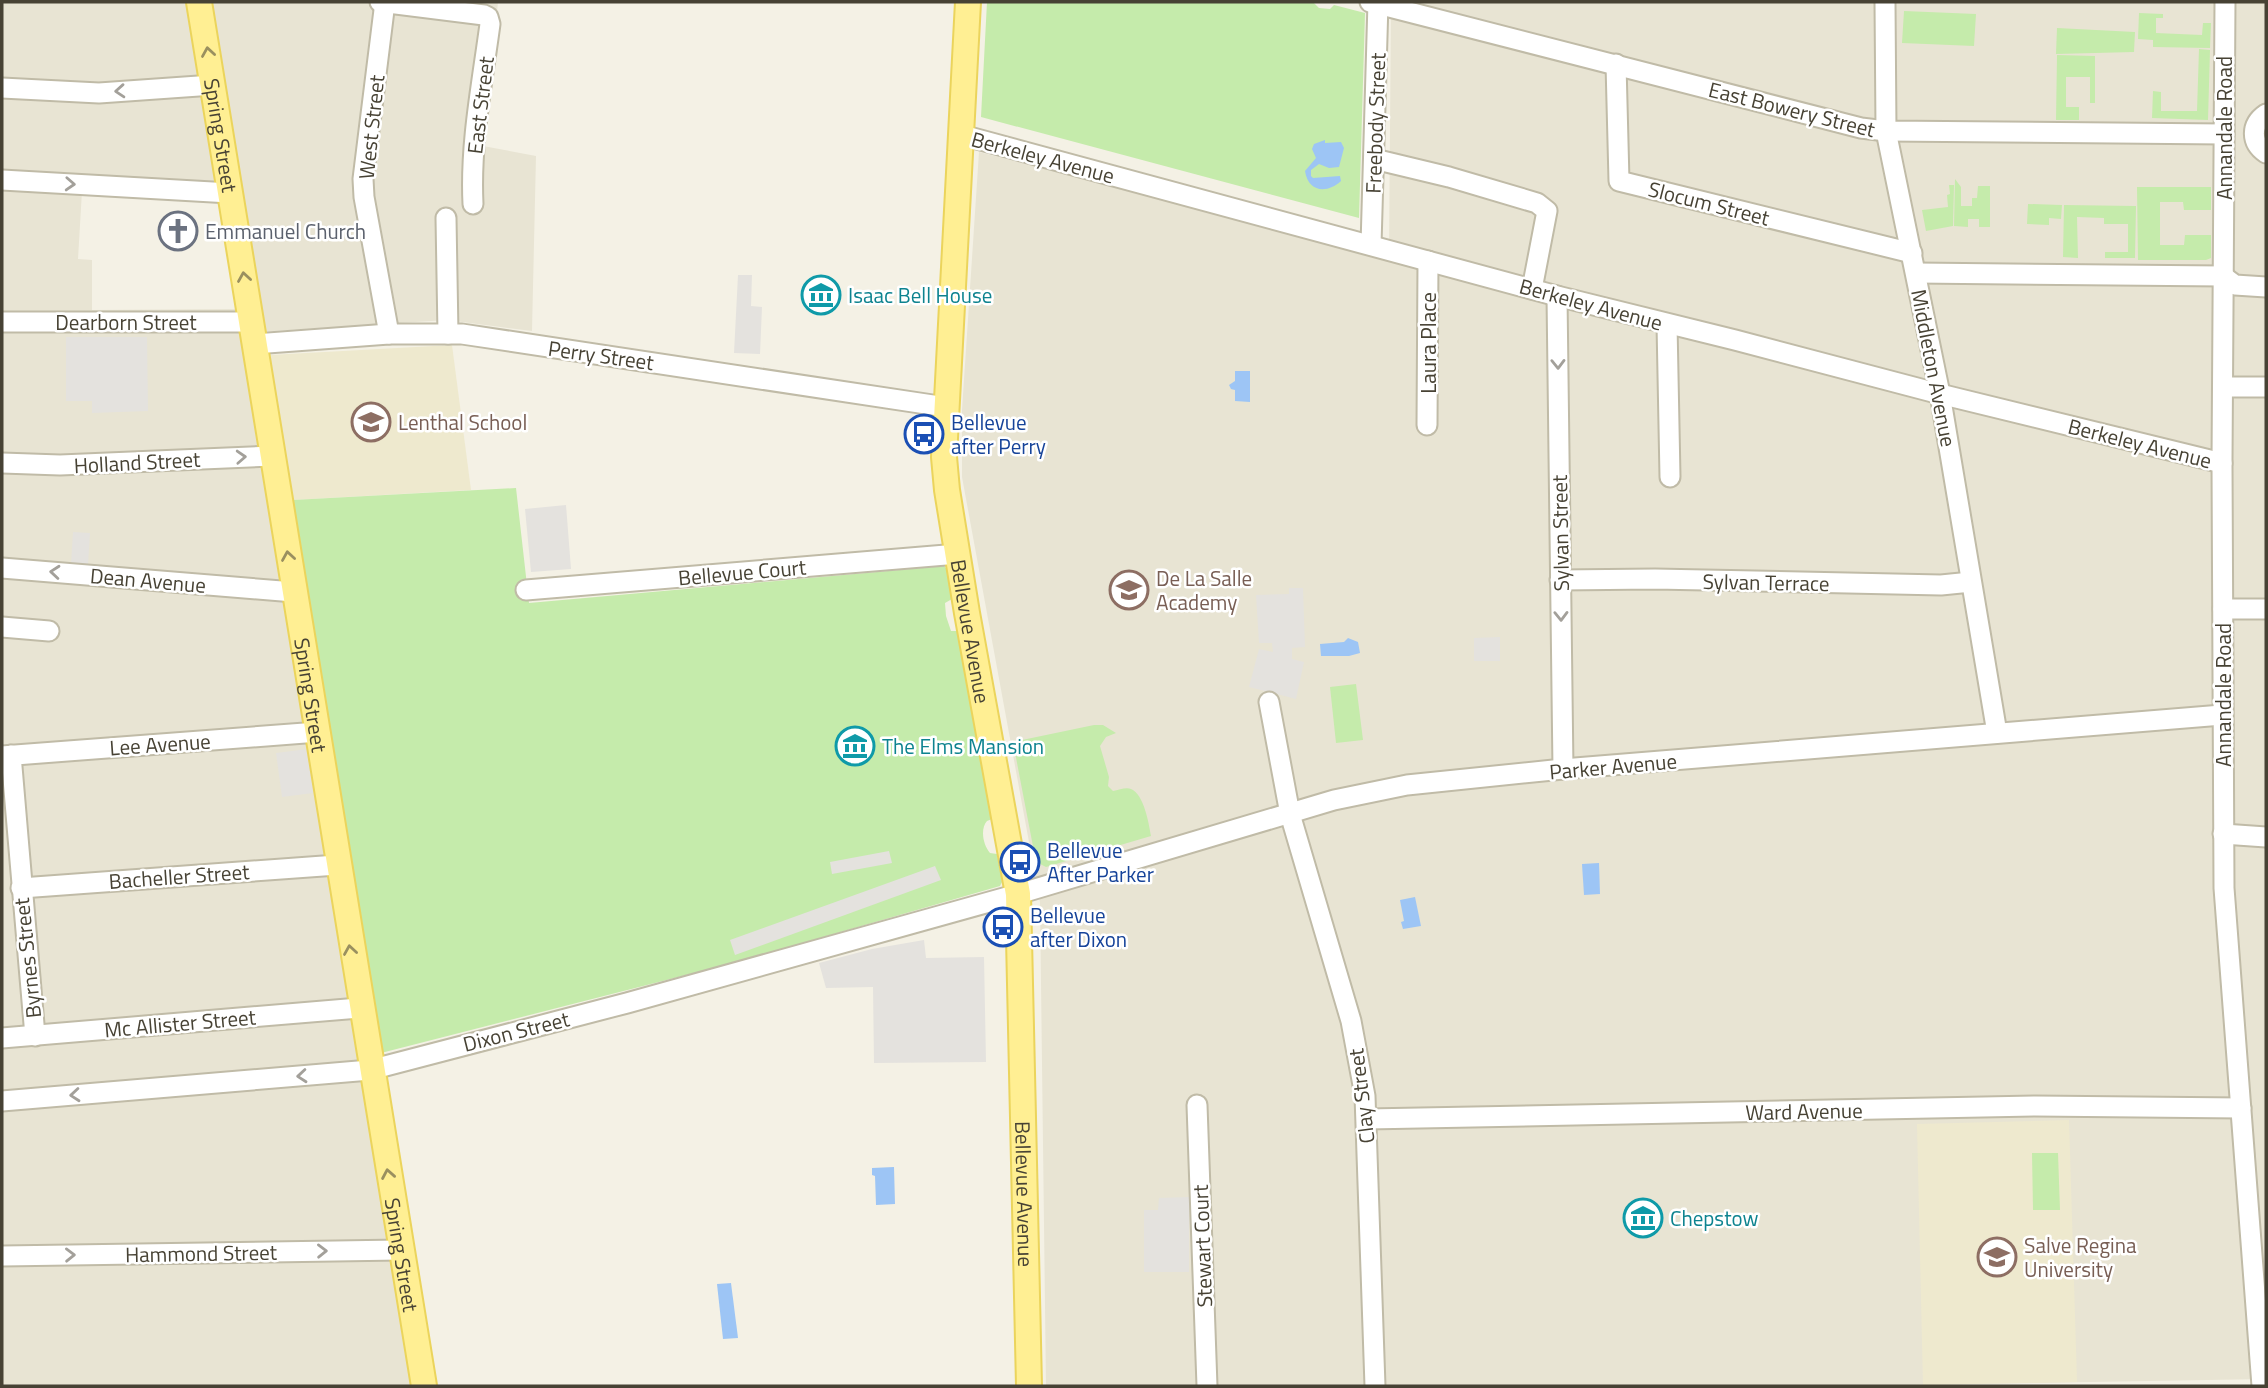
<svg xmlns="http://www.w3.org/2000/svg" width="2268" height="1388" font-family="'Titillium Web',sans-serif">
  <rect width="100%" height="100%" fill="#f4f1e5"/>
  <g fill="#e8e4d3">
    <path d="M2,2H193L223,199L82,191L78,259L92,260V310L241,309L413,1386H2Z"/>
    <path d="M209,2H498L483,146L536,156L532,331L447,320L258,332Z"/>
    <path d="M1391,2H2266V1379L1853,1386H1046L1040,902L962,477V410L979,152L1389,257Z"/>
  </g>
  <g fill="#eee9ce">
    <path d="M452,345L471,490L293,500L270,355Z"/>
    <path d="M2069,1120L2077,1382L1923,1385L1917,1124Z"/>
  </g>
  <g fill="#c5ebab">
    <path d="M987,2H1313L1319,8L1330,9L1334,5L1365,13L1359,218L981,117Z"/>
    <path d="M1904,11L1976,14L1974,46L1902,43Z"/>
    <path d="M2139,13L2163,14V18H2156V33L2202,35L2203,23H2211L2210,48L2153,47V40L2138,39Z"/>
    <path d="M2057,28L2135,32L2134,52L2056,54Z"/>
    <path d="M2199,49L2210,50L2208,120L2152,118L2153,91L2161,92V111H2197Z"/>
    <path d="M2057,55L2095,56V103H2090V77H2066V107H2079V120H2056Z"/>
    <path d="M1955,179L1961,187V206H1972V198H1977L1978,186H1990V227H1979V219H1968V227L1954,226Z"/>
    <path d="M1949,185H1954L1953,226L1926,231L1922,210L1948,207L1947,195L1950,194Z"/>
    <path d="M2137,187H2211V210H2184L2183,202H2160V245H2184L2185,235H2211V258L2206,260H2138Z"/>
    <path d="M2028,204L2062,205L2061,219L2049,218V225L2027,224Z"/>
    <path d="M2064,205L2136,206L2135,258H2105V252H2128V224H2104V218L2077,217L2078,258L2063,257Z"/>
    <path d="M516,488L529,603L944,566L947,569L952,599L945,603L946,616L951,631H960L983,754L992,819L987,821C980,829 983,845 990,853L997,854L1002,882L1000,886L733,963L381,1053L293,500Z"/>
    <path d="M1356,684L1363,740L1336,743L1330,687Z"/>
    <path d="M1094,725H1103L1116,733L1106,737L1100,746L1109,777L1108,786L1113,791C1119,790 1126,787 1131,789C1144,794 1149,824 1151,836L1046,867L1036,862L1013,742Z"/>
    <path d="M2032,1153H2058L2060,1210H2033Z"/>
  </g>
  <g fill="#e4e2de">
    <path d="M738,275H752L751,306L762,307L760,354L734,353Z"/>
    <path d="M66,337H147L148,411L92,413V401H66Z"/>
    <path d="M566,505L571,569L531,572L525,509Z"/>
    <path d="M73,532L90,533L88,565L71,564Z"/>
    <path d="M1289,588H1303L1305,647L1292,648V659L1304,662L1296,699L1249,687L1259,649L1273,652L1272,643H1259L1256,595L1289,594Z"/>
    <path d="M1500,637V661H1474V638Z"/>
    <path d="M308,749L313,793L282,797L276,753Z"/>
    <path d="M889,851L892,863L832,874L830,862Z"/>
    <path d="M935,866L941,880L735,955L730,940Z"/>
    <path d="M924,940L926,958L984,957L986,1062L874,1063L873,987L826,988L819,963L872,949Z"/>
    <path d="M1189,1197V1272H1144V1210H1158L1159,1198Z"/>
  </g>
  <g fill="#9dc5f5">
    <path d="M1325,140V143L1341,142L1344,148L1339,167L1329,168L1319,164L1311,170V176L1313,178L1340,176L1341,181C1327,194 1308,192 1305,171L1316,158L1312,149L1314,144Z"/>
    <path d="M1235,371H1250V402L1235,401V390L1231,389L1229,385L1235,381Z"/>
    <path d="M1348,638L1358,642L1360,653L1349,656H1321L1320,644L1344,642Z"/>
    <path d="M1599,863L1600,894L1584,895L1582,864Z"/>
    <path d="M1415,897L1421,926L1403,929L1401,922L1404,921L1400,900Z"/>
    <path d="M894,1167L895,1204L876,1205L875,1176L872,1175V1168Z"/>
    <path d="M731,1283L738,1338L723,1339L717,1284Z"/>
  </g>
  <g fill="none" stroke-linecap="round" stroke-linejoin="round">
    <defs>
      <g id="minor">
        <path d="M380,2L484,15L488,17L490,24C482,84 470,144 473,204"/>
        <path d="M385,2L363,179L364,197L389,334"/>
        <path d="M1370,2L1861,128L1886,131L2224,134"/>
        <path d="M1885,2L1886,131L1940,394L1997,733"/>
        <path d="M2225,2L2222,463L2224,888L2262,1386"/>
        <path d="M1616,64L1619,181L1912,253"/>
        <path d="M2,88L99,93L213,85"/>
        <path d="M2266,114C2250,125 2251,143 2266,153"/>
        <path d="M962,135L1557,296L1735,340L1940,394L2222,463"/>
        <path d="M1374,159L1449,177L1537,203L1547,211L1532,289"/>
        <path d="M2,180L230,193"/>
        <path d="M446,218L448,334"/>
        <path d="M1371,245L1378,2"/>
        <path d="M1916,273L2223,276L2235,285L2266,287"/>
        <path d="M1557,296L1563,769"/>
        <path d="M2,322H251"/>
        <path d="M1667,324L1670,477"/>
        <path d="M254,344L389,334H462L946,407"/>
        <path d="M2223,387H2266"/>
        <path d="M1427,425L1428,261"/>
        <path d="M2,463L60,465L272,456"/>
        <path d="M2,568L294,592"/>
        <path d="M1560,580L1655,579L1941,585L1971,582"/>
        <path d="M526,590L958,554"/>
        <path d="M2223,609H2266"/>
        <path d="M2,627L49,631"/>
        <path d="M1269,702L1290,814L1351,1021L1365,1096L1375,1386"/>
        <path d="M11,755L35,1036"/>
        <path d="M2,756L318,732"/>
        <path d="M2223,834L2266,837"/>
        <path d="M21,888L337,865"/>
        <path d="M2,1038L359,1008"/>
        <path d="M2,1101L370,1070L627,1003L1018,894L1334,800L1407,785L1563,769L2222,715"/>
        <path d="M1197,1105L1207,1386"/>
        <path d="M1367,1119L2035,1106L2241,1108"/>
        <path d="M2,1256L400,1250"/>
      </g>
      <g id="major">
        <path id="s1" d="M199,2C276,463 345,925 424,1386"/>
        <path id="s2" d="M968,2L944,457L947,490L967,613L1018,894L1029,1386"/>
      </g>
    </defs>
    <use href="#minor" stroke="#c0bba7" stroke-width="23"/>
    <use href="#major" stroke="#ebd45c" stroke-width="28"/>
    <use href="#minor" stroke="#fff" stroke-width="19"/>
    <use href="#major" stroke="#ffef93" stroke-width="24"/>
  </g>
  <defs><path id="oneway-chevron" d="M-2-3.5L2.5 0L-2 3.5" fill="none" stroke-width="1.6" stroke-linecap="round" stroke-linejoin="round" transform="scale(1.75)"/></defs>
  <g stroke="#9a905f">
    <use href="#oneway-chevron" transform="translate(208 52) rotate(-99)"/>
    <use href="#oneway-chevron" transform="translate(244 277) rotate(-99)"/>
    <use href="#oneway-chevron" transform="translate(288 556) rotate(-99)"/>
    <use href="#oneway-chevron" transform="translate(350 950) rotate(-99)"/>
    <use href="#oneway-chevron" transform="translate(388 1174) rotate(-100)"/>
  </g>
  <g stroke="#a3a09a">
    <use href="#oneway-chevron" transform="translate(120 91) rotate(176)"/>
    <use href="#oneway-chevron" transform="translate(70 184) rotate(3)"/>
    <use href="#oneway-chevron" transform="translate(1558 364) rotate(89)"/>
    <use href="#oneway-chevron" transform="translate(241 457) rotate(-3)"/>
    <use href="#oneway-chevron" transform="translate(55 572) rotate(-175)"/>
    <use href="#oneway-chevron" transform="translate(1561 616) rotate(89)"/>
    <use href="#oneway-chevron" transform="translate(302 1076) rotate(175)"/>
    <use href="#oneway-chevron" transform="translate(75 1095) rotate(175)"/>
    <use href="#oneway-chevron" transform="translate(322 1251) rotate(-1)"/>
    <use href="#oneway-chevron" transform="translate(70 1255) rotate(-1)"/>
  </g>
  <defs>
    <symbol id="church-ring" viewBox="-11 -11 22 22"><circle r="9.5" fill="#fff" stroke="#6b7280" stroke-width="1.5"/><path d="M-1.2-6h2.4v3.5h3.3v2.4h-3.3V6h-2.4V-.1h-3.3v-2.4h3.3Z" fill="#6b7280"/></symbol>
    <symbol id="museum-ring" viewBox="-11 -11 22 22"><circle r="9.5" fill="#fff" stroke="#0f9aa8" stroke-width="1.5"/><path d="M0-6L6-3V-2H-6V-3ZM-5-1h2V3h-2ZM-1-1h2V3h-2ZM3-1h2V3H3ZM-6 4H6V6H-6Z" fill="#0f9aa8"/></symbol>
    <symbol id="school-ring" viewBox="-11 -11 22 22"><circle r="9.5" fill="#fff" stroke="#8d6e63" stroke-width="1.5"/><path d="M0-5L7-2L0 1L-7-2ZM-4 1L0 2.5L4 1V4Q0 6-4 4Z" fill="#8d6e63"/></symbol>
    <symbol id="bus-ring" viewBox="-11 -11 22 22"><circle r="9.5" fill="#fff" stroke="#1a4fb4" stroke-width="1.5"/><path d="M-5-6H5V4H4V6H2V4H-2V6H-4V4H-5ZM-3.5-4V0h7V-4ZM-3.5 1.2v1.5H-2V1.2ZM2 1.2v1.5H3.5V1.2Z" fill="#1a4fb4"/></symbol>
    <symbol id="university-ring" viewBox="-11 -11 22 22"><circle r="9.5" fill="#fff" stroke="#8d6e63" stroke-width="1.5"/><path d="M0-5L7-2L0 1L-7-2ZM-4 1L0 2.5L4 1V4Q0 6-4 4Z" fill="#8d6e63"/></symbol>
  </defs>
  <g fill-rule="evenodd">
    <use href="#church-ring" x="156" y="209" width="44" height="44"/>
    <use href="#museum-ring" x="799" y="273" width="44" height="44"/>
    <use href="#school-ring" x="349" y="400" width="44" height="44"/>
    <use href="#bus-ring" x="902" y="412" width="44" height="44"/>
    <use href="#school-ring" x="1107" y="568" width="44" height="44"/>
    <use href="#museum-ring" x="833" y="724" width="44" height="44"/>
    <use href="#bus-ring" x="998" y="840" width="44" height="44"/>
    <use href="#bus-ring" x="981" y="905" width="44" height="44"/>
    <use href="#museum-ring" x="1621" y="1196" width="44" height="44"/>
    <use href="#university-ring" x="1975" y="1235" width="44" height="44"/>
  </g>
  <g text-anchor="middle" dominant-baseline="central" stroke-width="5" stroke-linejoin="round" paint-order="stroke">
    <g font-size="21" fill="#474234" stroke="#fff">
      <text transform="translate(480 105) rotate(-83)">East Street</text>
      <text transform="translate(1792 109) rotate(14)">East Bowery Street</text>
      <text transform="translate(1375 123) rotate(-88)">Freebody Street</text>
      <text transform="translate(371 127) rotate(-84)">West Street</text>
      <text transform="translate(2224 128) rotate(-90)">Annandale Road</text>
      <text stroke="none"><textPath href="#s1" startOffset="135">Spring Street</textPath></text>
      <text transform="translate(1043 157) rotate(15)">Berkeley Avenue</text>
      <text transform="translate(1709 203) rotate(14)">Slocum Street</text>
      <text transform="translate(1591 304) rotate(15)">Berkeley Avenue</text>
      <text x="126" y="322">Dearborn Street</text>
      <text transform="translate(1428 343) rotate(-90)">Laura Place</text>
      <text transform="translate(601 355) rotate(8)">Perry Street</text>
      <text transform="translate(1934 368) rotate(79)">Middleton Avenue</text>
      <text transform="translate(2140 443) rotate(14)">Berkeley Avenue</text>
      <text transform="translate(137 462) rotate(-3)">Holland Street</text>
      <text transform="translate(1560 533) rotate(-91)">Sylvan Street</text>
      <text transform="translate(742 572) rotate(-5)">Bellevue Court</text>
      <text transform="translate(148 580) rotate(5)">Dean Avenue</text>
      <text transform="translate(1766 582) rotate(1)">Sylvan Terrace</text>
      <text stroke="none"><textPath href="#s2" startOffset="632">Bellevue Avenue</textPath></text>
      <text stroke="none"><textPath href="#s1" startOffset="702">Spring Street</textPath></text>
      <text transform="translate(2223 695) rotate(-90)">Annandale Road</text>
      <text transform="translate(160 744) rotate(-4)">Lee Avenue</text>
      <text transform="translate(1613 766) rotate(-5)">Parker Avenue</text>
      <text transform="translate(179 876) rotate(-4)">Bacheller Street</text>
      <text transform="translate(27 958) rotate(-96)">Byrnes Street</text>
      <text transform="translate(180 1023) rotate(-5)">Mc Allister Street</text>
      <text transform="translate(516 1031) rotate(-14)">Dixon Street</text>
      <text transform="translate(1361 1096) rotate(-97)">Clay Street</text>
      <text transform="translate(1804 1111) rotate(-1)">Ward Avenue</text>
      <text stroke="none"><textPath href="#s2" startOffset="1199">Bellevue Avenue</textPath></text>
      <text transform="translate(1202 1246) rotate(-92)">Stewart Court</text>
      <text transform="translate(201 1253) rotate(-1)">Hammond Street</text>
      <text stroke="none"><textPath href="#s1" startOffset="1269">Spring Street</textPath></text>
    </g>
    <g font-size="21" fill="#5b616d" stroke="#fff" text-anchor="start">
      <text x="205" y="231">Emmanuel Church</text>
    </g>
    <g font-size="21" fill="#0d838f" stroke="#fff" text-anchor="start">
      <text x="848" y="295">Isaac Bell House</text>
      <text x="882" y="746">The Elms Mansion</text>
      <text x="1670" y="1218">Chepstow</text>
    </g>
    <g font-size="21" fill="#785e54" stroke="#fff" text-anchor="start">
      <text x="398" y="422">Lenthal School</text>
      <text x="1156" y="578">De La Salle<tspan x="1156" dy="24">Academy</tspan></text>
      <text x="2024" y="1245">Salve Regina<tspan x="2024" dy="24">University</tspan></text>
    </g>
    <g font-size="21" fill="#164399" stroke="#fff" text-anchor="start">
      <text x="951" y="422">Bellevue<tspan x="951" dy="24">after Perry</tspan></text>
      <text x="1047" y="850">Bellevue<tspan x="1047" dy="24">After Parker</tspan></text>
      <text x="1030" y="915">Bellevue<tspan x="1030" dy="24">after Dixon</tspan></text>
    </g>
  </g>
  <rect width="2268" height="1388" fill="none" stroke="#474234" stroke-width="7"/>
</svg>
